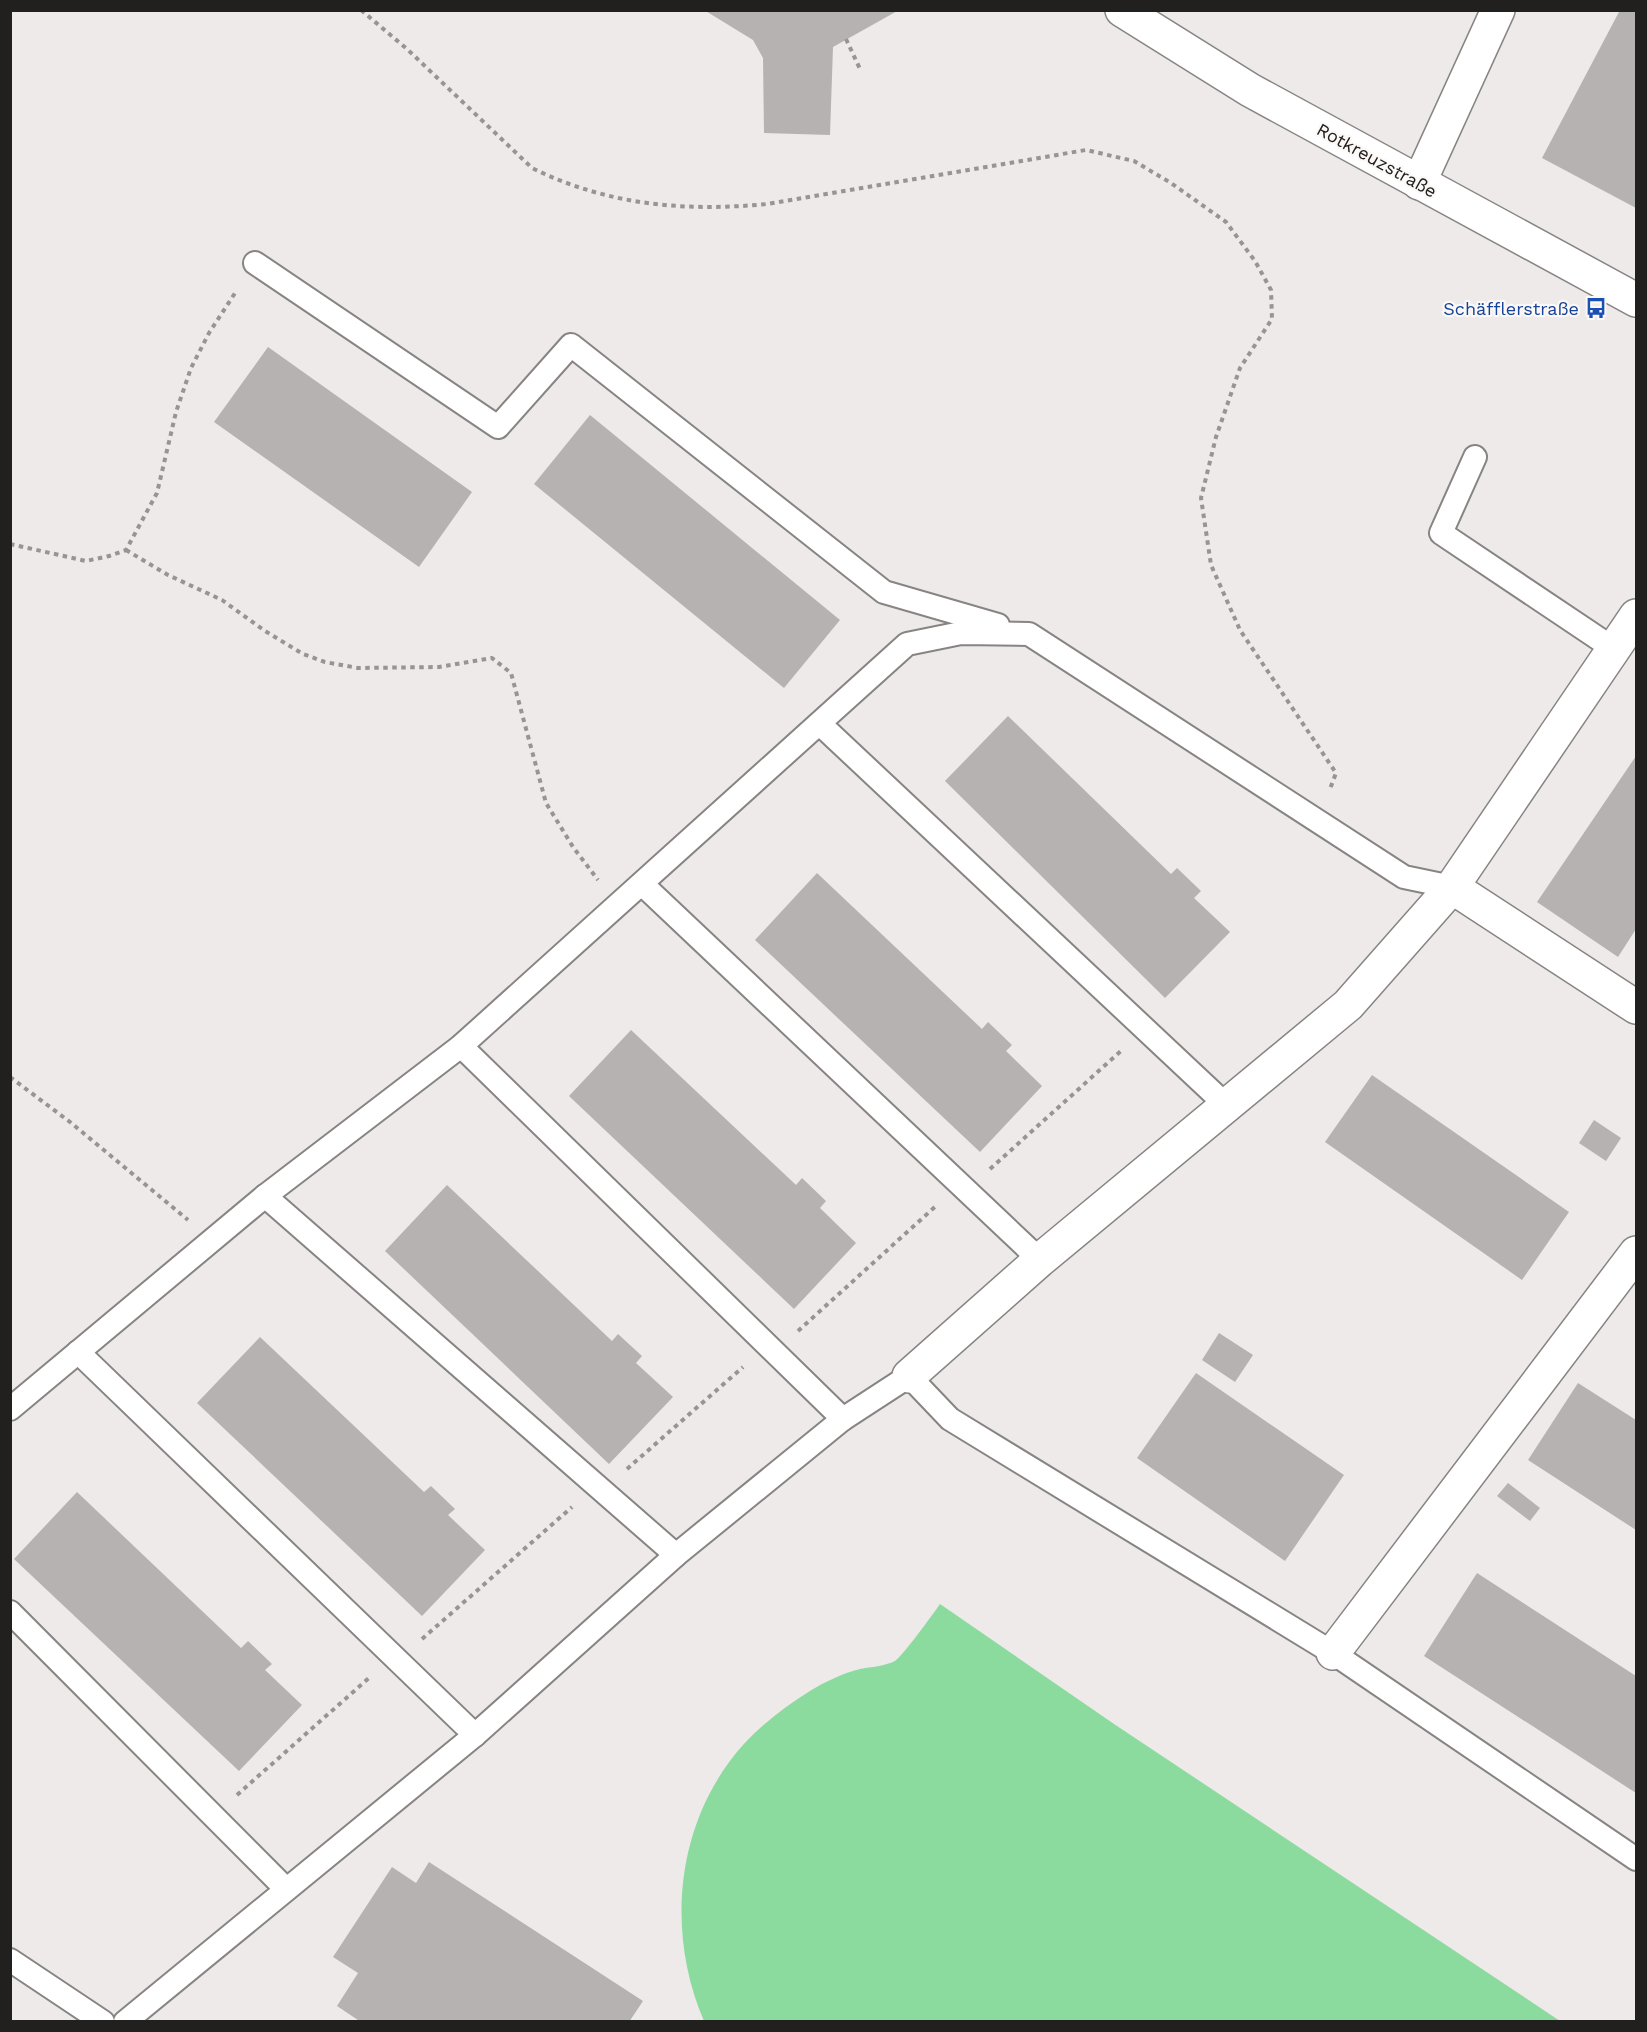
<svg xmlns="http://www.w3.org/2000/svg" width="1647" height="2032" font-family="'Work Sans',sans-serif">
  <rect width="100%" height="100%" fill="#edeae9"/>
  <path fill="#8bda9e" d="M940,1604L1114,1724L1560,2021H704C665,1931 676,1820 743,1745C762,1724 786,1706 810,1691C824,1682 844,1673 860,1669C871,1667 885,1666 895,1661C902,1657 933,1614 940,1604Z"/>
  <g fill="#b5b2b1">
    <path d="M704,10H899L833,47L830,135L764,133L763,58L753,40Z"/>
    <path d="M1620,10H1636V208L1542,158Z"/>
    <path d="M268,347L472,492L419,567L214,422Z"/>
    <path d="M590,415L840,620L784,688L534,484Z"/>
    <path d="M1008,716L1171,874L1177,868L1201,891L1194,898L1230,932L1165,998L945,781Z"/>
    <path d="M1636,756V929L1618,957L1537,902Z"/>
    <path d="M817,873L982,1029L988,1022L1012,1045L1006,1051L1042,1086L980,1152L755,940Z"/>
    <path d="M631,1030L796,1185L802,1178L826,1201L820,1208L856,1243L794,1309L569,1096Z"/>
    <path d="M1372,1075L1569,1212L1522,1280L1325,1142Z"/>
    <path d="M1594,1120L1621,1138L1606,1161L1579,1143Z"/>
    <path d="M447,1185L612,1341L618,1334L642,1356L636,1363L673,1397L609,1464L385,1251Z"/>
    <path d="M1219,1333L1253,1355L1235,1382L1202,1360Z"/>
    <path d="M260,1337L424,1492L431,1486L455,1509L448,1515L485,1550L422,1616L197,1403Z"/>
    <path d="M1196,1373L1344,1475L1285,1561L1137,1458Z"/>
    <path d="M1578,1383L1636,1420V1530L1528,1460Z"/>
    <path d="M1508,1483L1540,1508L1530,1521L1497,1496Z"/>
    <path d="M77,1492L241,1648L248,1641L272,1664L265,1670L302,1705L239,1771L14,1559Z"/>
    <path d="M1477,1573L1636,1676V1793L1424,1656Z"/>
    <path d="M429,1862L643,2001L629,2022H361L337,2006L358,1973L333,1957L392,1867L416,1883Z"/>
  </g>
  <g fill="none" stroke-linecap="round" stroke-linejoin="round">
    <defs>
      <g id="lane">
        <path d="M255,263L498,427L571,345L884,592L998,625"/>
        <path d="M1475,457L1441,533L1614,649"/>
        <path d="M820,724L1226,1105"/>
        <path d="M642,884L1040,1260"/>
        <path d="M461,1046L843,1419"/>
        <path d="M265,1196L676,1555"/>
        <path d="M78,1352L475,1735"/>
        <path d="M10,1409L265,1196L461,1046L907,644L961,633L1029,634L1404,877L1452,887"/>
        <path d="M10,1612L286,1889"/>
        <path d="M10,1960L103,2022"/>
        <path d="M125,2022L475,1735L676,1555L843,1419L909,1376L950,1419L1333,1653L1636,1859"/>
      </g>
      <g id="street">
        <path d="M1122,10L1250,90L1636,300"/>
        <path d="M1419,183L1498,10"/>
        <path d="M1452,887L1636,616"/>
        <path d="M909,1376L1040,1260L1348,1005L1452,887L1636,1007"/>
        <path d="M1333,1653L1636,1253"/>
      </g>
    </defs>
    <use href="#lane" stroke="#878482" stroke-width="26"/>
    <use href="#street" stroke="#878482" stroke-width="36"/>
    <g stroke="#979493" stroke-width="4" stroke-dasharray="4.5 4.5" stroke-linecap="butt">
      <path d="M361,10L407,49L532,168C607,205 684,212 767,204L1086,150L1134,161L1171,183L1226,222L1255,261L1271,290L1272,319L1240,368L1216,437L1201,498L1211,565L1240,630L1336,773L1330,789"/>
      <path d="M846,39L860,69"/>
      <path d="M10,544L86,561L109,556L126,550L157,493L176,412L191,368L209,333L237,290"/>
      <path d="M126,550L168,575L222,600L265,631L303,654L325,662L358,668L439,667L492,658L511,673L546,803L573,847L598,880"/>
      <path d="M10,1077L70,1122L188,1220"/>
      <path d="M990,1169L1122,1050"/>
      <path d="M798,1331L937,1205"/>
      <path d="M627,1469L743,1367"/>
      <path d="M422,1639L572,1507"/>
      <path d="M237,1795L370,1677"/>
    </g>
    <use href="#lane" stroke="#fff" stroke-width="22"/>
    <use href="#street" stroke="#fff" stroke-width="33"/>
  </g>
  <defs>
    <symbol id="bus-bare" viewBox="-9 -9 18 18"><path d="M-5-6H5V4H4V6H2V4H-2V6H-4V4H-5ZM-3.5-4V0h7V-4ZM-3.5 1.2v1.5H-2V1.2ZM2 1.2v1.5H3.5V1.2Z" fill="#1a4fb4" stroke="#fbf8f6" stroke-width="2.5" paint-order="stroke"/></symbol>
  </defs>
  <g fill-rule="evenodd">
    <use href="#bus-bare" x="1581" y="293" width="30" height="30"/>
  </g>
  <g text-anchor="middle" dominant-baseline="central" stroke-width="4.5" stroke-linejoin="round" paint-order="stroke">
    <g font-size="18" fill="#21201f" stroke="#fbf8f6">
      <text transform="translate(1377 160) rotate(29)">Rotkreuzstraße</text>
    </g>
    <g font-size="18" fill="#164399" stroke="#fbf8f6" text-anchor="end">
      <text x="1579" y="308">Schäfflerstraße</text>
    </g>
  </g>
  <rect width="1647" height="2032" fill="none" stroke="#21201f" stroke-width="24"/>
</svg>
